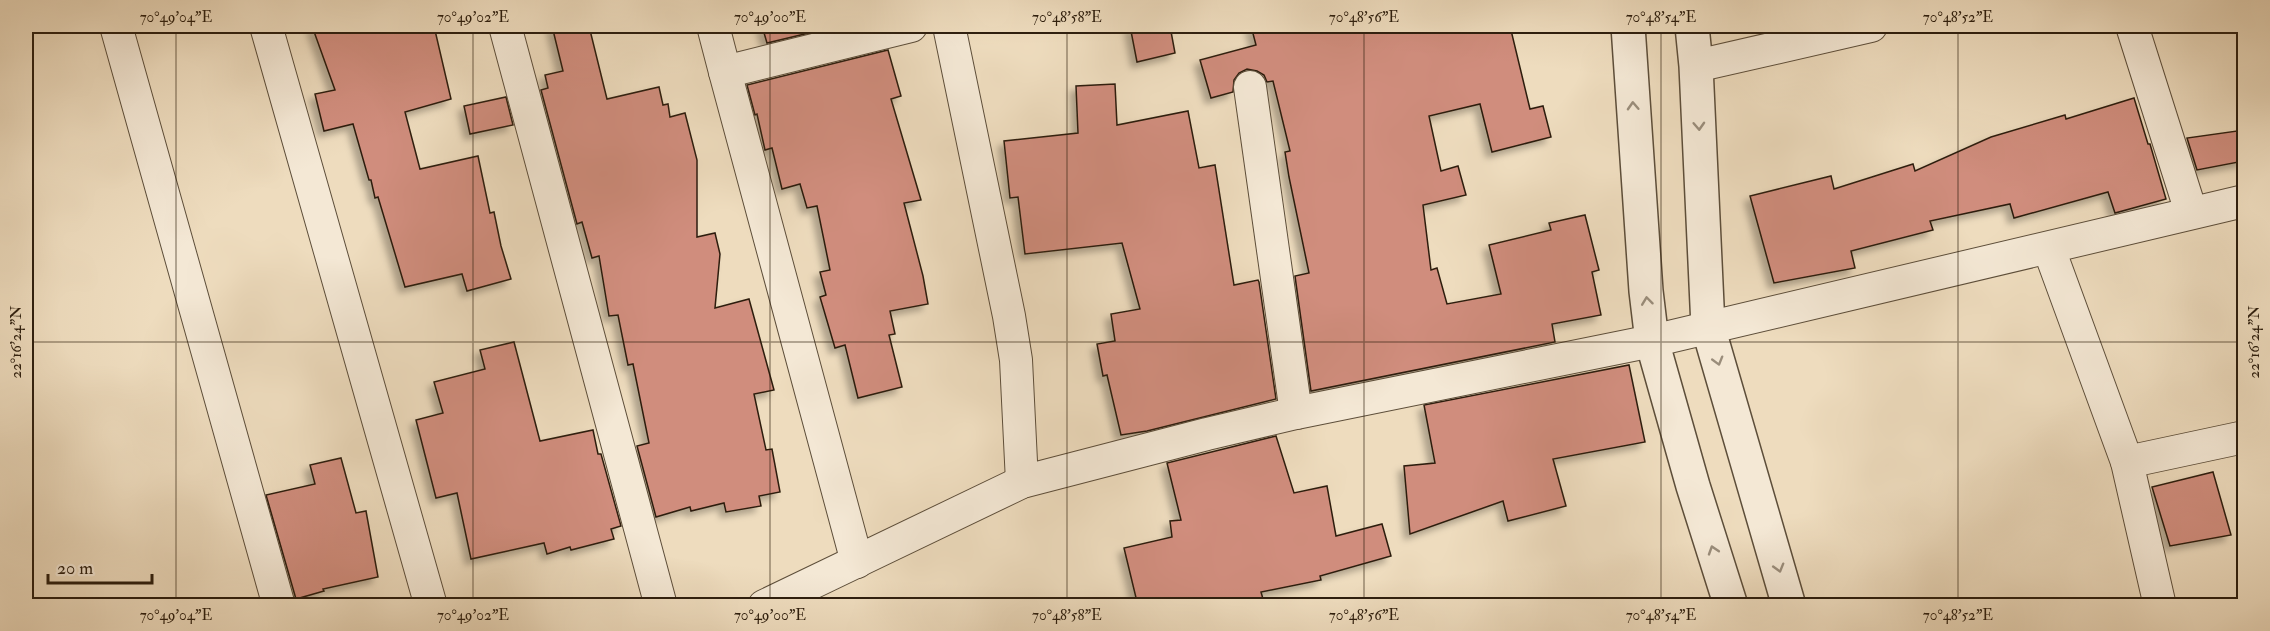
<svg xmlns="http://www.w3.org/2000/svg" width="2270" height="631" font-family="'IM FELL Double Pica',serif">
  <defs>
    <filter id="shadow"><feDropShadow dx="-5.5" dy="5.5" stdDeviation="3" flood-color="#0004"/></filter>
  </defs>
  <rect width="100%" height="100%" fill="#eedcbe"/>
  <filter id="stains"><feTurbulence type="fractalNoise" baseFrequency=".00333" numOctaves="4"/><feColorMatrix values="0 0 0 0 .2 0 0 0 0 .09 0 0 0 0 .02 0 0 0 .5 -.17"/></filter>
  <radialGradient id="worn" r=".72"><stop offset=".6" stop-color="#630" stop-opacity="0"/><stop offset="1" stop-color="#630" stop-opacity=".3"/></radialGradient>
  <g fill="#d08d7d" stroke="#2d1e0e" stroke-width="1.5" filter="url(#shadow)">
    <path d="M312,26H434L451,99L405,112L420,169L478,156L490,213L494,212L501,246L511,279L467,291L462,274L405,287L378,197L375,198L371,180H369L353,124L324,131L315,94L335,90Z"/>
    <path d="M552,26H589L607,99L659,87L663,105L668,104L670,117L685,113L697,160V237L715,233L720,254L715,308L749,299L774,390L754,394L766,450L772,449L780,492L759,496L761,506L726,512L724,503L691,511L690,507L656,517L637,446L649,443L633,364L628,365L618,315L609,316L599,256L592,258L582,222L577,224L541,90L548,88L545,75L563,71Z"/>
    <path d="M762,26H838L767,43Z"/>
    <path d="M1130,26H1170L1175,53L1137,62Z"/>
    <path d="M1251,26H1510L1530,109L1543,106L1551,137L1492,152L1480,104L1429,116L1441,171L1458,166L1466,195L1423,205L1431,270L1437,268L1447,304L1501,294L1489,245L1551,230L1549,223L1585,215L1599,270L1592,272L1601,315L1552,324L1555,342L1311,391L1295,276L1309,273L1289,177L1285,152L1290,151L1273,81L1267,82L1264,75L1257,71L1247,69L1239,73L1234,80L1233,92L1211,98L1200,60L1256,45Z"/>
    <path d="M888,50L901,96L891,99L921,200L904,203L923,276L928,304L890,311L895,334L889,335L902,387L858,398L845,345L835,348L820,297L826,295L820,272L830,270L817,206L807,208L800,184L782,189L772,148L765,150L757,114L755,115L747,85Z"/>
    <path d="M1115,84L1117,125L1188,111L1199,168L1215,165L1234,285L1258,280L1259,282L1276,399L1147,431L1121,435L1107,375L1103,376L1097,344L1115,341L1111,314L1140,309L1122,243L1025,254L1018,197L1010,198L1004,141L1078,133L1076,86Z"/>
    <path d="M506,97L513,125L470,134L464,106Z"/>
    <path d="M2134,98L2148,144H2150L2166,199L2115,213L2108,192L2014,218L2010,204L1930,221L1933,230L1851,251L1855,268L1774,283L1750,196L1831,176L1834,189L1913,164L1915,171L1991,137L2065,115L2066,119Z"/>
    <path d="M2244,130V161L2197,170L2187,138Z"/>
    <path d="M514,342L540,441L593,430L598,454H601L621,526L611,529L614,539L571,550L570,547L547,554L544,543L471,559L457,493L436,498L416,420L443,413L434,382L485,369L480,350Z"/>
    <path d="M1629,365L1645,442L1553,459L1566,506L1508,521L1503,501L1410,534L1404,466L1435,463L1424,405Z"/>
    <path d="M1276,436L1294,493L1327,486L1336,536L1382,524L1391,556L1320,576L1321,580L1261,592L1263,599L1239,606H1138L1124,548L1172,537L1170,521L1181,520L1167,463Z"/>
    <path d="M341,458L356,513L366,511L378,577L323,589L324,591L296,599L266,495L315,484L310,465Z"/>
    <path d="M2213,472L2231,535L2170,546L2152,487Z"/>
  </g>
  <g fill="none" stroke-linecap="round" stroke-linejoin="round">
    <defs>
      <g id="minor">
        <path d="M116,26L279,606"/>
        <path d="M266,26L431,606"/>
        <path d="M505,26L661,606"/>
        <path d="M713,26L725,72L911,26"/>
        <path d="M949,26L1009,316L1016,360L1022,482"/>
        <path d="M2132,26L2191,212"/>
        <path d="M1696,66L1871,26"/>
        <path d="M725,72L857,562"/>
        <path d="M1250,87L1296,413"/>
        <path d="M2049,249L2127,462"/>
        <path d="M764,606L1022,482L1207,434L1296,413L1652,341L2244,201"/>
        <path d="M2160,606L2127,462L2244,437"/>
      </g>
      <g id="tertiary">
        <path d="M1628,26L1646,291L1652,341L1693,486L1731,606"/>
        <path d="M1692,26L1696,66L1708,327L1789,606"/>
      </g>
    </defs>
    <use href="#minor" stroke="#5d4e3a" stroke-width="34"/>
    <use href="#tertiary" stroke="#5d4e3a" stroke-width="36"/>
    <use href="#minor" stroke="#f4e8d5" stroke-width="32"/>
    <use href="#tertiary" stroke="#f4e8d5" stroke-width="33"/>
  </g>
  <defs><path id="oneway-chevron" d="M-2-3.5L2.5 0L-2 3.5" fill="none" stroke-width="1.6" stroke-linecap="round" stroke-linejoin="round" transform="scale(1.5)"/></defs>
  <g stroke="#9a8d7b">
    <use href="#oneway-chevron" transform="translate(1633 106) rotate(-93)"/>
    <use href="#oneway-chevron" transform="translate(1699 126) rotate(87)"/>
    <use href="#oneway-chevron" transform="translate(1647 301) rotate(-97)"/>
    <use href="#oneway-chevron" transform="translate(1718 361) rotate(74)"/>
    <use href="#oneway-chevron" transform="translate(1713 550) rotate(-108)"/>
    <use href="#oneway-chevron" transform="translate(1779 568) rotate(74)"/>
  </g>
  <path fill="none" stroke="#2d1e0e" stroke-width="1.5" stroke-opacity="0.45" d="M176,26V606M473,26V606M770,26V606M1067,26V606M1364,26V606M1661,26V606M1958,26V606M26,342H2244"/>
  <rect width="2270" height="631" fill="none" stroke="#eedcbe" stroke-width="66"/>
  <path d="M48 574v9h104v-9" fill="none" stroke="#2d1e0e" stroke-width="3"/>
  <text x="57" y="574" font-size="18" fill="#2d1e0e" stroke="#f4e8d5" stroke-width="4.5" paint-order="stroke">20 m</text>
  <rect x="33" y="33" width="2204" height="565" fill="none" stroke="#2d1e0e" stroke-width="2"/>
  <g font-size="15" text-anchor="middle" fill="#2d1e0e">
    <text x="176" y="22">70°49'04"E</text>
    <text x="473" y="22">70°49'02"E</text>
    <text x="770" y="22">70°49'00"E</text>
    <text x="1067" y="22">70°48'58"E</text>
    <text x="1364" y="22">70°48'56"E</text>
    <text x="1661" y="22">70°48'54"E</text>
    <text x="1958" y="22">70°48'52"E</text>
    <text transform="translate(2254 342) rotate(-90)" y="5">22°16'24"N</text>
    <text transform="translate(16 342) rotate(-90)" y="5">22°16'24"N</text>
    <text x="176" y="620">70°49'04"E</text>
    <text x="473" y="620">70°49'02"E</text>
    <text x="770" y="620">70°49'00"E</text>
    <text x="1067" y="620">70°48'58"E</text>
    <text x="1364" y="620">70°48'56"E</text>
    <text x="1661" y="620">70°48'54"E</text>
    <text x="1958" y="620">70°48'52"E</text>
  </g>
  <rect width="100%" height="100%" filter="url(#stains)"/>
  <rect width="100%" height="100%" fill="url(#worn)"/>
</svg>
